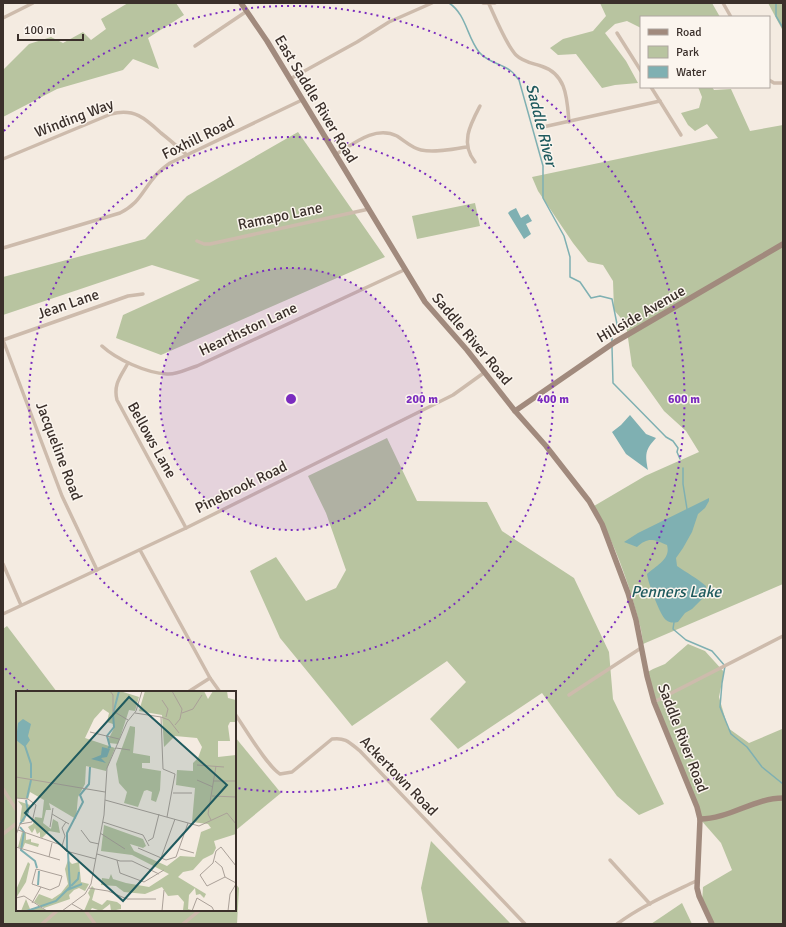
<svg xmlns="http://www.w3.org/2000/svg" width="786" height="927" font-family="Signika,sans-serif">
  <rect width="100%" height="100%" fill="#f4ebe1"/>
  <g fill="#b8c4a0">
    <path d="M128,3H176L184,15L148,38L159,69L133,59L123,70L57,89L3,117V70L29,44L51,37L63,43L83,32L91,40L106,29L101,19Z"/>
    <path d="M600,3H712L720,17H641V28L627,21L615,24L605,33L626,61L638,83L615,85L602,88L576,54L558,55L550,48L563,39L593,31L606,16Z"/>
    <path d="M768,3H783V31Z"/>
    <path d="M698,87H712L714,90L731,89L750,131L783,125V584L643,644C642,628 636,612 632,597C622,565 610,535 594,506L645,476L699,452L686,431L664,411L632,366L626,324L614,310L613,281L603,265L588,262L573,243L538,191L532,177L718,138L707,124L695,131L688,125L681,113L699,108L702,97Z"/>
    <path d="M298,132L385,257L161,355L116,338L123,315L200,280L152,265L3,315V277L145,239L187,196Z"/>
    <path d="M475,203L480,226L417,239L412,216Z"/>
    <path d="M387,438L417,501L487,502L502,531L574,578L609,652L613,699L664,804L639,815L617,796L542,693L458,749L430,719L466,682L447,661L352,726L280,638L250,571L276,557L306,601L336,588L346,570L326,513L308,476Z"/>
    <path d="M7,626L57,692H17V910H235V883L239,888L237,924H3V629Z"/>
    <path d="M688,644L705,651L724,672L719,697L728,728L749,743L782,729L783,731V924H713L702,903L703,887L732,870L721,843L700,819L646,673L653,669L665,664Z"/>
    <path d="M235,737L281,793L235,831Z"/>
    <path d="M431,841L511,924H428L421,888Z"/>
    <path d="M682,903L692,924H651Z"/>
  </g>
  <g fill="#7fb0b2">
    <path d="M516,208L521,218L528,214L532,221L526,224L531,234L524,239L508,213L510,211Z"/>
    <path d="M630,415L646,434L656,438C645,450 645,454 648,470L626,454L612,432L621,425Z"/>
    <path d="M709,498V501L705,508L698,514L692,532L683,548L676,558L677,566C687,573 697,578 706,586L705,596L692,609L685,613L678,622C673,623 670,623 666,620C660,615 648,583 647,574C657,565 671,559 667,545C653,539 648,537 637,547L624,542L638,533Z"/>
  </g>
  <g fill="none" stroke-linecap="round" stroke-linejoin="round">
    <g stroke="#7fb0b2" stroke-width="1.5">
      <path d="M449,3C466,14 467,37 479,52C488,63 501,63 511,71C514,73 516,77 519,80L543,166V198L564,236L570,257V277L580,282L591,298L600,296L612,299L617,324L612,333V341"/>
      <path d="M776,3V16L783,28"/>
      <path d="M612,347L613,383L666,437L673,441L678,448L677,452L680,459"/>
      <path d="M683,468V484L687,509"/>
      <path d="M674,622L673,629L686,640L712,651L725,666L722,683L720,707L731,734L747,747L762,767L783,784"/>
    </g>
    <g stroke="#cdbbac" stroke-width="3.5">
      <path d="M483,3H495"/>
      <path d="M723,3L731,17"/>
      <path d="M489,4C495,17 507,46 516,55C523,62 532,63 541,66C567,74 567,99 569,122"/>
      <path d="M3,18L33,3"/>
      <path d="M617,33L641,71"/>
      <path d="M195,46L247,11"/>
      <path d="M290,79L357,42L389,22L432,3"/>
      <path d="M769,80L774,83H783"/>
      <path d="M651,87L681,135"/>
      <path d="M543,127L660,101"/>
      <path d="M335,155C353,144 375,125 397,136C405,141 412,148 421,150C436,153 452,149 467,147"/>
      <path d="M3,159L111,114C134,108 145,118 161,133C170,140 179,148 188,156"/>
      <path d="M475,162C460,143 470,125 480,106"/>
      <path d="M197,241L204,244H210L369,209"/>
      <path d="M3,248L120,213C138,204 141,194 152,180C157,173 163,168 170,163L302,100"/>
      <path d="M3,340L62,496L97,570"/>
      <path d="M3,340L128,296L143,294"/>
      <path d="M102,346C116,359 146,373 167,374C177,375 187,369 197,366L404,270"/>
      <path d="M128,363C121,376 113,384 117,400L186,528"/>
      <path d="M140,550L210,678L220,692"/>
      <path d="M3,564L21,605"/>
      <path d="M3,614L186,528L453,395L485,372"/>
      <path d="M188,692L210,678"/>
      <path d="M569,695L641,648"/>
      <path d="M654,702L783,636"/>
      <path d="M235,714C245,728 267,766 280,774L292,772L332,739C346,737 350,743 360,751L525,924"/>
      <path d="M3,789L17,811"/>
      <path d="M3,834L17,823"/>
      <path d="M610,860L650,904"/>
      <path d="M85,910L95,924"/>
      <path d="M42,924L58,910"/>
      <path d="M183,924L200,910"/>
      <path d="M617,924C641,906 669,894 696,881"/>
    </g>
    <g stroke="#a18a7d" stroke-width="5.5">
      <path d="M241,3L267,41L425,302L467,350L515,411L546,446L589,501L602,524L628,593L636,620L647,676L654,702L697,807L700,819L697,888L699,896L712,924"/>
      <path d="M515,411L615,342L783,244"/>
      <path d="M700,819C729,819 754,798 783,798"/>
    </g>
  </g>
  <circle cx="291" cy="399" r="131" fill="#7b2cbf" fill-opacity=".12"/>
  <g fill="none" stroke="#7b2cbf" stroke-width="2" stroke-dasharray="2 4">
    <circle cx="291" cy="399" r="131"/>
    <circle cx="291" cy="399" r="262"/>
    <path d="M28 691A393 393 0 0 1 4 667M4 131A393 393 0 1 1 236 788"/>
  </g>
  <g text-anchor="middle" dominant-baseline="central" stroke-width="3" stroke-linejoin="round" paint-order="stroke">
    <g font-size="15" fill="#3b302b" stroke="#fbf5ee">
      <text transform="translate(316 99) rotate(59)">East Saddle River Road</text>
      <text transform="translate(74 118) rotate(-21)">Winding Way</text>
      <text transform="translate(198 138) rotate(-26)">Foxhill Road</text>
      <text transform="translate(280 216) rotate(-12)">Ramapo Lane</text>
      <text transform="translate(68 304) rotate(-19)">Jean Lane</text>
      <text transform="translate(641 314) rotate(-30)">Hillside Avenue</text>
      <text transform="translate(248 329) rotate(-25)">Hearthston Lane</text>
      <text transform="translate(472 339) rotate(50)">Saddle River Road</text>
      <text transform="translate(152 440) rotate(61)">Bellows Lane</text>
      <text transform="translate(59 451) rotate(69)">Jacqueline Road</text>
      <text transform="translate(241 487) rotate(-26)">Pinebrook Road</text>
      <text transform="translate(683 738) rotate(69)">Saddle River Road</text>
      <text transform="translate(399 776) rotate(46)">Ackertown Road</text>
    </g>
    <g font-size="16" font-style="italic" fill="#1f5a5e" stroke="#fbf5ee">
      <text transform="translate(541 125) rotate(76)">Saddle River</text>
      <text x="676" y="592">Penners Lake</text>
    </g>
  </g>
  <g transform="translate(16 691)">
    <rect width="220" height="220" fill="#f4ebe1"/>
    <path d="M0,0H104L123,6L119,20L113,19L102,53L93,52L92,49L98,37L97,33L91,31L93,22L87,18L78,28L69,47L99,57L90,80L70,75L69,93L62,106L60,128L33,112L35,119H30L27,132L35,138L37,128L42,131L44,142L33,140L26,147L24,146V141L21,143L19,137L16,142L12,136L17,133L19,126L26,127L28,109L14,101L12,108L0,107ZM129,0H188L192,8L197,0H211L212,7L220,9V31H214L212,35L214,50H202V66L220,64V143L198,150L200,157L197,163L187,168L177,179L167,181L162,186L190,203L188,207L184,203L180,204L179,197L173,204L172,218L179,220L167,219L168,211L162,204L152,205L146,196L129,203L108,201L100,195L85,194L86,187L93,188L95,183L97,188L110,192L133,196L153,183L116,164L85,160L88,134L127,148L130,155L127,157L114,153L118,160L151,175L164,165L179,166L185,141L195,137L192,133L176,131L179,97L160,94L161,79L177,80V72L182,67L186,56L181,47L159,45L148,56L146,24L123,20ZM114,35L119,36V41L117,62L134,65V72H126V77L145,80L144,99L140,111L135,109L136,101L131,99L128,100L122,116L108,112L111,101L103,92L100,73ZM2,110L14,114L8,131L4,130L6,115ZM6,141L10,142V149L15,148V151L23,153L22,156L9,152L7,157L2,156ZM52,169L56,173L63,171L65,191L73,193L69,200L63,197L58,199L53,204L54,208L28,217L18,211L23,203L36,208L45,202L52,193L49,178ZM12,171L14,173L10,191L0,207V199ZM76,195L79,198L76,209L86,214L91,209L101,211L105,214V218L95,220L94,213L85,220L76,217L74,220H68L74,206L72,202ZM10,208L14,218L24,216L29,219L5,220Z" fill="#b8c4a0"/>
    <path d="M7,28L15,33L12,45L14,49L9,56L0,49L2,32ZM86,56L94,58L91,66L85,67L90,72L75,68L85,64Z" fill="#7fb0b2"/>
    <path fill="none" stroke="#7fb0b2" stroke-width="2" d="M9,55L15,73V87M92,57L94,56L91,45L98,36L97,23L103,0M11,107L15,89M4,133L12,121L10,109M4,136L8,141L5,159L19,170L21,177M51,159V142L67,111L64,104L73,93L74,76M22,194L23,180M55,195L62,188L63,181M51,199L66,193M11,220L40,210L54,196L52,162"/>
    <path fill="none" stroke="#aaa098" stroke-width="1" d="M94,0L97,4V20L112,29M156,0L166,18L164,28L159,34M146,9L152,18L150,26M119,22L145,26L147,78L159,83L151,126M166,22L177,18L186,4M145,26L153,29L163,42M74,41L103,48M100,57L114,59M181,74L208,76M0,86L89,101M181,89L197,96M198,90H220M157,102H176M196,105L220,106M0,107L12,108L20,114L16,131L4,133L0,144M89,109L183,135L211,122L220,133M36,123L53,133M195,129L192,123L200,75M87,131L127,144L133,155M34,136L37,117M2,139L45,154L50,160L80,168M65,139L74,151L83,153M84,142L109,158M132,150L137,147L143,123M46,155L49,145L46,137L50,131M0,156L44,169M122,157L150,169L160,166L172,132M164,158L178,162M81,163L104,170H116L143,183M33,166L36,152M145,167L159,128M101,169L104,182L128,191L148,179M199,170L206,176L209,186M220,175L205,156L200,160L197,172L184,184L191,195L209,186L220,192M20,178L46,185L43,195L34,199L16,193ZM73,197L92,200L111,208H140M0,207L8,205L31,220M16,212L25,196M56,213L68,220M46,220L69,203L75,193L88,124L91,77L111,31L120,20L126,0M146,220L148,199M176,220L181,207L196,216L198,220M212,220L214,203L220,193"/>
    <path fill="#1f5a5e" fill-opacity="0.15" stroke="#1f5a5e" stroke-width="2" d="M113,6L211,94L107,210L9,122Z"/>
    <rect width="220" height="220" fill="none" stroke="#3b302b" stroke-width="2"/>
  </g>
  <circle cx="291" cy="399" r="6" fill="#7b2cbf" stroke="#fbf5ee" stroke-width="2"/>
  <g font-size="12" text-anchor="middle" font-weight="bold" fill="#7b2cbf" stroke="#fbf5ee" stroke-width="3" stroke-linejoin="round" paint-order="stroke">
    <text x="422" y="403">200 m</text>
    <text x="553" y="403">400 m</text>
    <text x="684" y="403">600 m</text>
  </g>
  <rect width="786" height="927" fill="none" stroke="#3b302b" stroke-width="8"/>
  <rect x="640" y="16" width="130" height="72" fill="#fbf5ee" stroke="#aea6a0"/>
  <rect x="648" y="29" width="20" height="6" fill="#a18a7d" stroke="#aea6a0"/>
  <text x="676" y="36" font-size="12" fill="#3b302b">Road</text>
  <rect x="648" y="46" width="20" height="12" fill="#b8c4a0" stroke="#aea6a0"/>
  <text x="676" y="56" font-size="12" fill="#3b302b">Park</text>
  <rect x="648" y="66" width="20" height="12" fill="#7fb0b2" stroke="#aea6a0"/>
  <text x="676" y="76" font-size="12" fill="#3b302b">Water</text>
  <path d="M18 34v6h65v-6" fill="none" stroke="#3b302b" stroke-width="2"/>
  <text x="24" y="34" font-size="12" fill="#3b302b" stroke="#fbf5ee" stroke-width="3" paint-order="stroke">100 m</text>
</svg>
